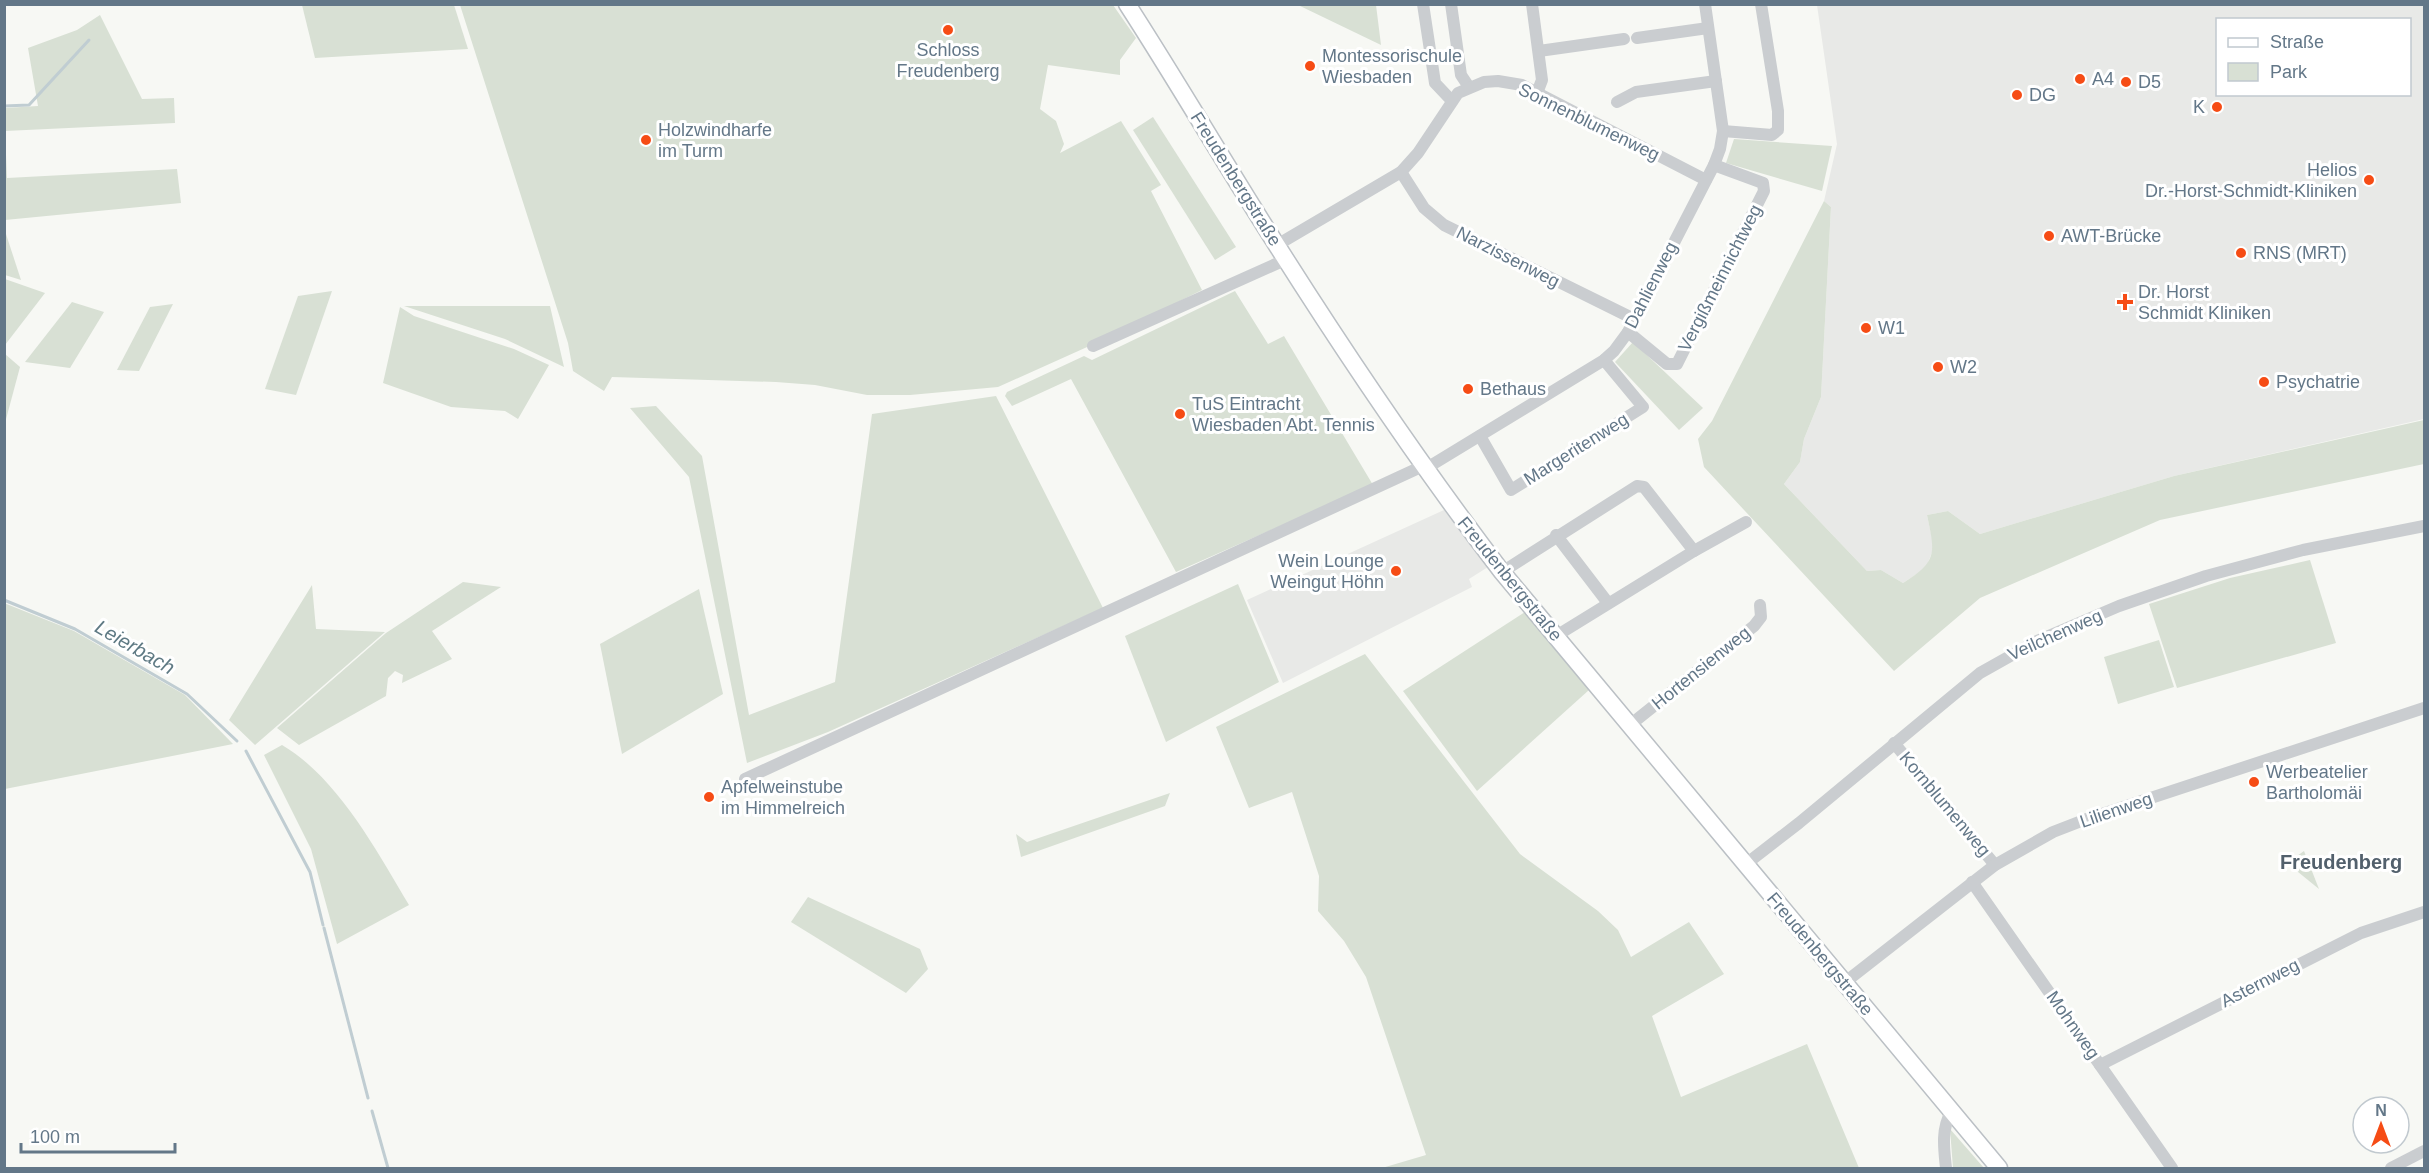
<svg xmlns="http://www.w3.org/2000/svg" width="2429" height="1173" font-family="Helvetica,sans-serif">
  <rect width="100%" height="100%" fill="#f7f8f4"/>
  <g fill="#e8e9e7" fill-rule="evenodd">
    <path d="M1817,5H2424V419L2174,476L1980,534L1948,511L1927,515L1934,547L1926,568L1903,583L1881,570L1867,571L1784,484L1800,462L1804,439L1821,397L1831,207L1824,201L1837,144ZM2218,20H2410V94H2218Z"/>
    <path d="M1444,510L1488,567L1469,579L1472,587L1283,683L1247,600Z"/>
  </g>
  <g fill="#d8e0d4">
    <path d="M302,5H454L468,49L315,58Z"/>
    <path d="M460,5H1113L1136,38L1120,60V75L1048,65L1040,109L1056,121L1064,144L1060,153L1121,121L1161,185L1151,191L1202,290L1096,343L998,387L910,395H867L815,385L776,382L612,377L604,391L573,371L568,343Z"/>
    <path d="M1298,5H1376L1381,45Z"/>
    <path d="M100,15L142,99L174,98L175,123L5,131L7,178L177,169L181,203L5,220V108L38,106L28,48L77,30Z"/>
    <path d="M1153,117L1236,247L1215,260L1133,130Z"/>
    <path d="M1734,139L1832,146L1822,191L1726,163Z"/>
    <path d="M1824,201L1831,207L1821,397L1804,439L1800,462L1784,484L1867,571L1881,570L1903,583C1938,561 1935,553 1927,515L1948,511L1980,534L2174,476L2424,420V464L2160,520L1980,598L1894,671L1704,467L1698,439L1712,421Z"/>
    <path d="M5,231L21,280L5,275Z"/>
    <path d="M5,279L45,293L5,345L4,279Z"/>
    <path d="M332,291L296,395L265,389L298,296Z"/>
    <path d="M1235,291L1268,344L1284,336L1373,485L1176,572L1071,379L1012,406L1005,396L1007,392L1084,356L1092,360Z"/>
    <path d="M72,302L104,312L70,368L25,362Z"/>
    <path d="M173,304L139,371L117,370L150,307Z"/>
    <path d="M404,306H550L564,367L505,339Z"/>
    <path d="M400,307L414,316L514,349L549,365L518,419L505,411L451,407L383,383Z"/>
    <path d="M1633,342L1703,408L1679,430L1615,362Z"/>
    <path d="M5,354L20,367L5,423Z"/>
    <path d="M996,396L1103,608L828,732L747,763L689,477L630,408L656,406L702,456L749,715L835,682L872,414Z"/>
    <path d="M2310,560L2336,643L2177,688L2149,604L2230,578Z"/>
    <path d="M463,582L501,587L432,631L452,659L402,683L403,675L395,671L388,678L386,696L299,745L277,728L386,633Z"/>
    <path d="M1238,584L1279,682L1166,742L1125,636Z"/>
    <path d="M312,585L316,629L385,632L255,745L229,720Z"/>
    <path d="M699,589L723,694L622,754L600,644Z"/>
    <path d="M4,603L74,631L185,695L233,744L5,789Z"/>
    <path d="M1525,612L1589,690L1477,791L1403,691Z"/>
    <path d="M2159,640L2174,687L2118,704L2104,657Z"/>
    <path d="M1365,654L1520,854L1598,911L1618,930L1631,957L1689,922L1724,974L1652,1016L1681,1097L1807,1044L1859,1168H1382L1426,1155L1366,977L1344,941L1318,911L1319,876L1292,792L1249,808L1216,727Z"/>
    <path d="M282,745C337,777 377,851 409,905L337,944L311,849L264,755Z"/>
    <path d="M1170,793L1165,806L1021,857L1016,834L1027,842Z"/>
    <path d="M2304,851L2319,889L2287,863Z"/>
    <path d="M808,897L920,949L928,969L906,993L791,922Z"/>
    <path d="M1950,1129L1984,1168H1953Z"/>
  </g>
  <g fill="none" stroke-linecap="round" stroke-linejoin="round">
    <g stroke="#c0cdd2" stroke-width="3">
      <path d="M4,106L29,105L89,40"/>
      <path d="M4,600L75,629L187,694L237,741"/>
      <path d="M246,751L310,872L323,925"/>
      <path d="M324,928L368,1098"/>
      <path d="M372,1111L388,1168"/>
    </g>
    <defs>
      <path id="secondary" d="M1127,4C1169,69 1208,135 1249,201C1328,328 1411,453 1502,572L1999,1168"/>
    </defs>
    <use href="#secondary" stroke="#bbc0c5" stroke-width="19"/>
    <g stroke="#cacdd0" stroke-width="12">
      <path d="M1423,4L1435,83L1452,101"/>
      <path d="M1451,4L1461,75L1469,87"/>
      <path d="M1532,4L1542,80L1537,93"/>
      <path d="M1637,38L1708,28"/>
      <path d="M1539,51L1624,39"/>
      <path d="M1617,102L1636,92L1716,81"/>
      <path d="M1723,131L1772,135L1778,130V111L1761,4"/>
      <path d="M1401,172L1424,208L1444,225L1634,319"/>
      <path d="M1277,245L1401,172L1418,153L1458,93L1484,82L1498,81L1522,85L1706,180"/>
      <path d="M1628,332L1667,364H1677L1764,191L1763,183L1714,165"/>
      <path d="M1093,346L1287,259"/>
      <path d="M1480,436L1511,490L1643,407L1604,360"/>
      <path d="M1425,469L1604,360L1614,351L1628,332L1714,165L1720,149L1723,131L1705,4"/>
      <path d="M1556,535L1608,603"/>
      <path d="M1502,572L1637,486L1644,487L1694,551"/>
      <path d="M1556,636L1694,551L1746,522"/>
      <path d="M1630,725L1754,626L1761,617L1760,605"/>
      <path d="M1894,743L1995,865"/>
      <path d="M745,779L1423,466"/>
      <path d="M1746,864L1799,823L1980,673L2037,641L2119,606L2206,576L2303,550L2424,526"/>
      <path d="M1972,882L2172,1168"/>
      <path d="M1844,983L1995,865L2053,832L2084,820L2424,708"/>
      <path d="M2100,1065L2361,933L2424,912"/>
      <path d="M1946,1168C1944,1149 1941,1130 1951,1112"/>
      <path d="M2391,1168L2424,1151"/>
    </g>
    <use href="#secondary" stroke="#fff" stroke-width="16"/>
  </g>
  <g fill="#f64c15" stroke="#fff" stroke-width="2">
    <circle cx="948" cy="30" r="6"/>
    <circle cx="1310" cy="66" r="6"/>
    <circle cx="2080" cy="79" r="6"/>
    <circle cx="2126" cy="82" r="6"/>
    <circle cx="2017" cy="95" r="6"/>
    <circle cx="2217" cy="107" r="6"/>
    <circle cx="646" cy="140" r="6"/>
    <circle cx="2369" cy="180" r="6"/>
    <circle cx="2049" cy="236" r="6"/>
    <circle cx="2241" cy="253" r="6"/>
    <path d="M2122 293h6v6h6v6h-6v6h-6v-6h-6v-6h6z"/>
    <circle cx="1866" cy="328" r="6"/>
    <circle cx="1938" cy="367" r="6"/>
    <circle cx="2264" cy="382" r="6"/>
    <circle cx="1468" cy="389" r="6"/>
    <circle cx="1180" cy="414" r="6"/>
    <circle cx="1396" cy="571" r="6"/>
    <circle cx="2254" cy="782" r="6"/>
    <circle cx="709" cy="797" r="6"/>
  </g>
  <g text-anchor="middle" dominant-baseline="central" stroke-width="6" stroke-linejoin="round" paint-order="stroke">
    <g font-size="18" fill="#637788" stroke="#fff" text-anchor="start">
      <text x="948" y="50" text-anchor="middle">Schloss<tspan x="948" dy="21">Freudenberg</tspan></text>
      <text x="1322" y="56">Montessorischule<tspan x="1322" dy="21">Wiesbaden</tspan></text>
      <text x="2092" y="79">A4</text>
      <text x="2138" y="82">D5</text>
      <text x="2029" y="95">DG</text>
      <text x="2205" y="107" text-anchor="end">K</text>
      <text x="658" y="130">Holzwindharfe<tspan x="658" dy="21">im Turm</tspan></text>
      <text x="2357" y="170" text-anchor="end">Helios<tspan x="2357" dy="21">Dr.-Horst-Schmidt-Kliniken</tspan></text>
      <text x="2061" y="236">AWT-Brücke</text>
      <text x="2253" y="253">RNS (MRT)</text>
      <text x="2138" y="292">Dr. Horst<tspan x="2138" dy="21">Schmidt Kliniken</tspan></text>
      <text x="1878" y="328">W1</text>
      <text x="1950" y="367">W2</text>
      <text x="2276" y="382">Psychatrie</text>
      <text x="1480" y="389">Bethaus</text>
      <text x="1192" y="404">TuS Eintracht<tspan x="1192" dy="21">Wiesbaden Abt. Tennis</tspan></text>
      <text x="1384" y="561" text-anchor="end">Wein Lounge<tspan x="1384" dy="21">Weingut Höhn</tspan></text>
      <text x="2266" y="772">Werbeatelier<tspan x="2266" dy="21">Bartholomäi</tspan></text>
      <text x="721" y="787">Apfelweinstube<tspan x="721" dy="21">im Himmelreich</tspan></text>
    </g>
    <g font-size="18" fill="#637788" stroke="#fff">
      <text transform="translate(1589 122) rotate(26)">Sonnenblumenweg</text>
      <text transform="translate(1236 179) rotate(58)">Freudenbergstraße</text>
      <text transform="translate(1508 257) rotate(27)">Narzissenweg</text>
      <text transform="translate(1720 278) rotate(-63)">Vergißmeinnichtweg</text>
      <text transform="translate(1651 285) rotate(-63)">Dahlienweg</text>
      <text transform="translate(1576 449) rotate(-32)">Margeritenweg</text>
      <text transform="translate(1510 579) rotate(51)">Freudenbergstraße</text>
      <text transform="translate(2055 635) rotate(-24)">Veilchenweg</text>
      <text transform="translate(1701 668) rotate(-39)">Hortensienweg</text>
      <text transform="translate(1945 804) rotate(50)">Kornblumenweg</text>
      <text transform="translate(2116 810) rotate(-19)">Lilienweg</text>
      <text transform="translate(1820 954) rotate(50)">Freudenbergstraße</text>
      <text transform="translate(2260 983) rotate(-27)">Asternweg</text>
      <text transform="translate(2073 1025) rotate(55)">Mohnweg</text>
    </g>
    <g font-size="20" font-style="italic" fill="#5f7a84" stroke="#fff">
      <text transform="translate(135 647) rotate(30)">Leierbach</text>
    </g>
    <g font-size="20" font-weight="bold" fill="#52606c" stroke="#fff">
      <text x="2341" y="862">Freudenberg</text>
    </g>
  </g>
  <rect width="2429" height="1173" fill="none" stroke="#637788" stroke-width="12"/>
  <rect x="2216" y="18" width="195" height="78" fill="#ffffff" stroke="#c1c9cf" stroke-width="1.5"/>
  <rect x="2228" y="38" width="30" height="9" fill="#ffffff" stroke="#c1c9cf" stroke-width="1.5"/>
  <text x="2270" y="48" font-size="18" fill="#637788">Straße</text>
  <rect x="2228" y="63" width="30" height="18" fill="#d8e0d4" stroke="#c1c9cf" stroke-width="1.5"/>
  <text x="2270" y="78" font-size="18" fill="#637788">Park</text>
  <g transform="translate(2381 1125)"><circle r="28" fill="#ffffff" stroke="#c1c9cf" stroke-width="1.5"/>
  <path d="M0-4.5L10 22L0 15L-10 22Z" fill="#f64c15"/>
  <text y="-9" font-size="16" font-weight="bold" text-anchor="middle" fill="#637788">N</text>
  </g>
  <path d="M21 1143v9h154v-9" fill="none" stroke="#637788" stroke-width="3"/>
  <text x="30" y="1143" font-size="18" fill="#637788" stroke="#ffffff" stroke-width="4.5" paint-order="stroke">100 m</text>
</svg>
